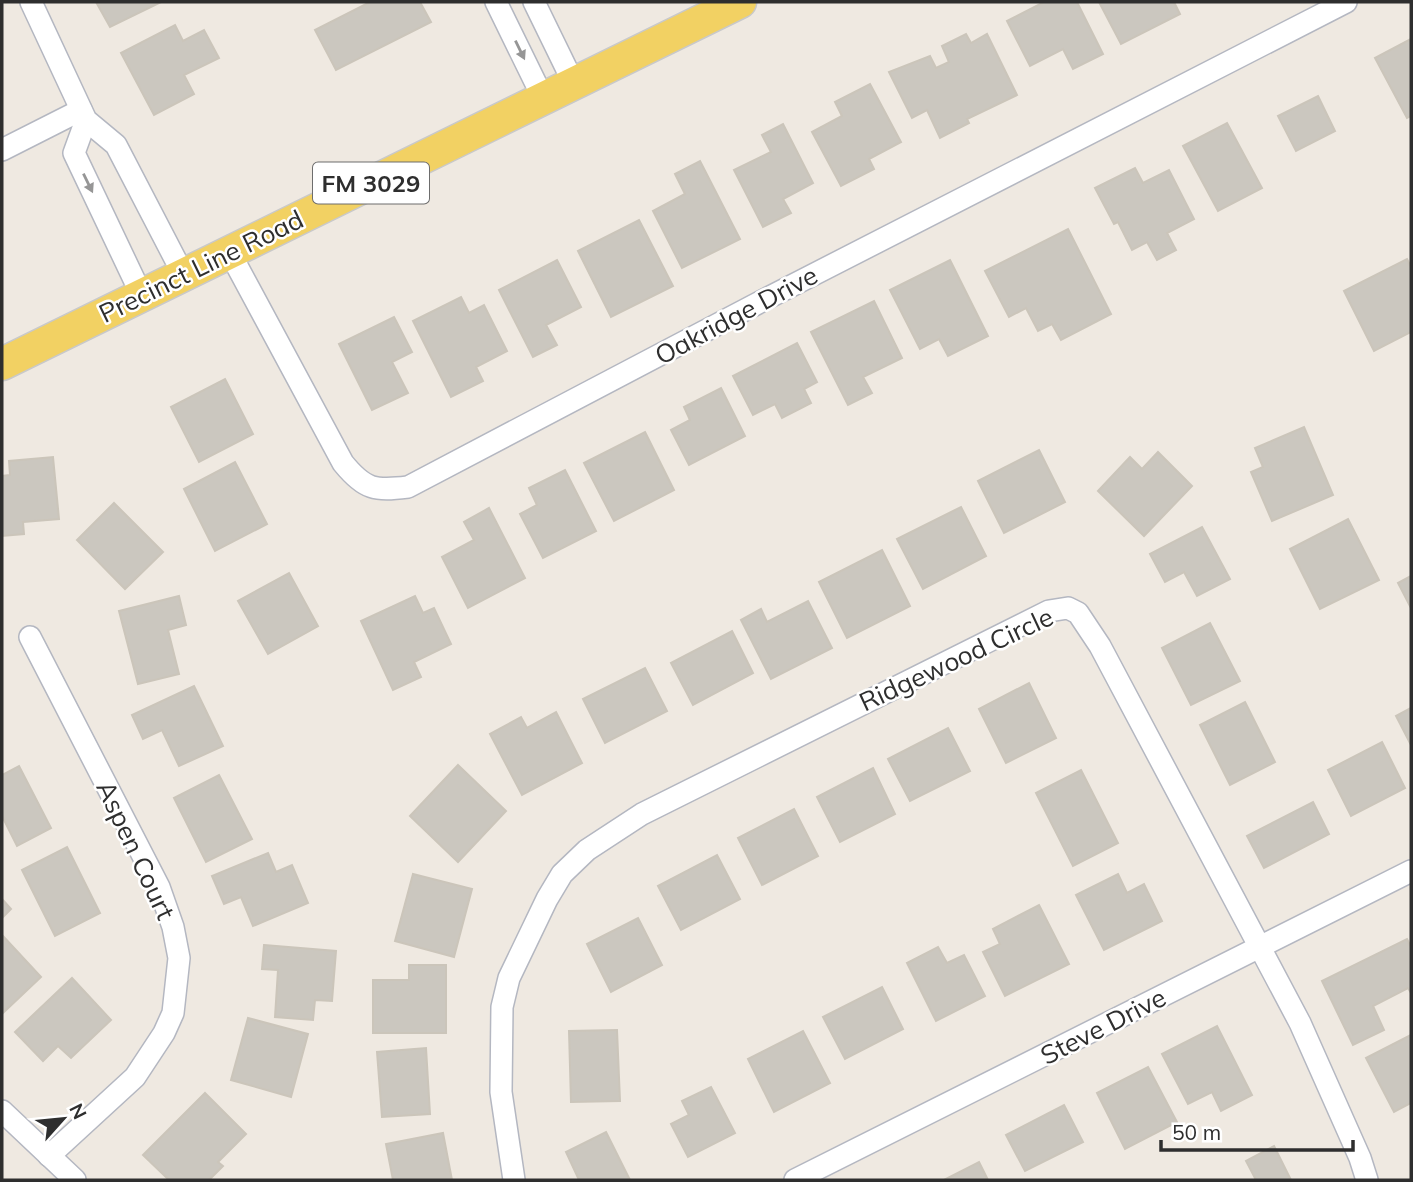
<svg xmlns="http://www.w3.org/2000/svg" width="1413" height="1182" font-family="Mulish,sans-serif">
  <rect width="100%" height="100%" fill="#efe9e1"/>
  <g fill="#cbc7bf" stroke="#cbc5ba" stroke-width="2">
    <path d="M96,2H161L110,27Z"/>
    <path d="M370,2H420L431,22L336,70L315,30Z"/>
    <path d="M1044,2H1077L1103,54L1073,69L1063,49L1030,66L1007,21Z"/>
    <path d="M1099,2H1174L1180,14L1121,44Z"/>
    <path d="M175,25L183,41L204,30L219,58L184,75L194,94L154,115L121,53Z"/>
    <path d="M966,34L971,43L987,34L1017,95L967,119L969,123L940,138L927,110L912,118L889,72L930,56L936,68L949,62L942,46Z"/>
    <path d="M1411,39V116L1407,118L1375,58Z"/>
    <path d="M870,84L901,142L869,159L874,169L841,186L812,132L842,116L835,102Z"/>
    <path d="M1318,96L1335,131L1296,151L1278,116Z"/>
    <path d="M1227,123L1262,188L1218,211L1183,146Z"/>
    <path d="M783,124L813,183L783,199L791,213L763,227L734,170L771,152L762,135Z"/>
    <path d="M700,161L740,239L682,268L653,211L685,194L675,174Z"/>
    <path d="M1135,168L1143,183L1169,170L1194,219L1167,233L1176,250L1157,260L1147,242L1132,250L1118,222L1114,224L1095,188Z"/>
    <path d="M639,220L673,286L611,317L578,251Z"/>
    <path d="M1068,229L1111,314L1061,340L1052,324L1038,331L1026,308L1009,317L985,271Z"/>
    <path d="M1407,259L1411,267V332L1374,351L1344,291Z"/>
    <path d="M557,260L581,307L546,325L557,345L533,357L499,290Z"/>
    <path d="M950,260L988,336L948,356L939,339L920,349L890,290Z"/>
    <path d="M461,297L469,313L484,305L507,351L476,367L483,381L451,397L413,321Z"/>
    <path d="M874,301L902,358L863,377L872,393L848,405L811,332Z"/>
    <path d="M394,317L412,352L392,362L408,393L372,410L339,344Z"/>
    <path d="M797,343L817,382L804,389L811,403L782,418L775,404L753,415L733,376Z"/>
    <path d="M225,379L253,434L199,462L171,407Z"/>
    <path d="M721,388L745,436L689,465L671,430L690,420L684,407Z"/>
    <path d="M1304,427L1333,495L1272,521L1251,472L1263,467L1255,448Z"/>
    <path d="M645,432L674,490L614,521L584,463Z"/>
    <path d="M1039,450L1065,502L1004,533L978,481Z"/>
    <path d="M1158,452L1192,486L1144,536L1098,491L1130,457L1142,469Z"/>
    <path d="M53,457L59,519L23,522L24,534L2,536V476L10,475L9,461Z"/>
    <path d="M235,462L267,524L215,551L184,489Z"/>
    <path d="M565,470L596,531L543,558L520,514L537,505L529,488Z"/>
    <path d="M114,503L163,552L125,589L77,540Z"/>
    <path d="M961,507L986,556L923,589L897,539Z"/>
    <path d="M489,508L525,578L468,608L442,557L474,540L464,522Z"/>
    <path d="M1348,519L1379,580L1320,609L1290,549Z"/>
    <path d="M1202,527L1230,579L1197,596L1184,572L1165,582L1150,554Z"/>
    <path d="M882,550L910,606L847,638L819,582Z"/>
    <path d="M289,573L318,626L268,654L238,601Z"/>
    <path d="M1411,576V608L1398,583Z"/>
    <path d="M179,596L186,625L168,630L179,674L138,684L119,611Z"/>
    <path d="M415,596L423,613L434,608L451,644L414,662L421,677L393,690L361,621Z"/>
    <path d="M808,601L832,648L771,679L741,620L761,609L767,622Z"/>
    <path d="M1210,623L1240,681L1191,705L1162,648Z"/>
    <path d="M732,631L753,673L693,705L671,663Z"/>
    <path d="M645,668L667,711L605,743L583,699Z"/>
    <path d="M1029,683L1056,738L1006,763L979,709Z"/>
    <path d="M194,686L223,746L179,766L162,730L143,739L132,715Z"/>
    <path d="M1245,702L1275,762L1230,785L1200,725Z"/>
    <path d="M1411,708V745L1396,716Z"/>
    <path d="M556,712L582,763L522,795L490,734L521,717L527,728Z"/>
    <path d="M948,728L970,771L910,801L888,759Z"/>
    <path d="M1382,742L1405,788L1351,816L1328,770Z"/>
    <path d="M458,765L506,811L458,862L410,816Z"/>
    <path d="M19,766L51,828L17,846L2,816V775Z"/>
    <path d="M873,768L895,814L840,842L817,797Z"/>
    <path d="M1081,770L1118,843L1073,866L1036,793Z"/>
    <path d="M219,775L252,839L206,862L174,798Z"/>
    <path d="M1313,802L1329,834L1264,868L1247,836Z"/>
    <path d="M794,809L818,856L762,885L738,838Z"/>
    <path d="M67,847L100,913L55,936L22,870Z"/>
    <path d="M268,853L276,872L292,865L308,903L253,926L241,897L224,904L212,876Z"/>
    <path d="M717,855L740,899L681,930L658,886Z"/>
    <path d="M413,874L472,889L454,957L395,941Z"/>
    <path d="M1118,874L1127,893L1144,884L1162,921L1104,950L1076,895Z"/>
    <path d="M2,899L11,909L2,918Z"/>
    <path d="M1039,905L1069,964L1005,996L983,952L1000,944L993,929Z"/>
    <path d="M638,918L662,965L611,992L587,944Z"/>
    <path d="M2,935L41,977L2,1014Z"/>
    <path d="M1407,939L1411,947V993L1408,988L1373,1006L1384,1030L1353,1045L1322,981Z"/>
    <path d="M264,945L336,951L332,1001L315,1000L313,1020L275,1017L278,970L262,969Z"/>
    <path d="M938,947L947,963L964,955L985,996L936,1021L907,963Z"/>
    <path d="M409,965H446V1033H373V980H409Z"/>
    <path d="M72,978L111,1020L71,1058L58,1046L43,1061L15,1032Z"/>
    <path d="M882,987L903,1029L845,1059L823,1017Z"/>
    <path d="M248,1018L308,1034L291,1097L231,1080Z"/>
    <path d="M1217,1026L1252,1095L1221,1111L1212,1092L1188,1104L1162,1054Z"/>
    <path d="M617,1030L620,1101L571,1102L569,1031Z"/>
    <path d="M803,1031L830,1083L774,1112L748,1059Z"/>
    <path d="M1411,1035V1103L1394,1112L1366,1058Z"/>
    <path d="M426,1048L430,1114L382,1117L377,1052Z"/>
    <path d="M1148,1067L1177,1122L1125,1149L1097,1093Z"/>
    <path d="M711,1087L735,1133L688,1157L671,1124L689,1115L682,1101Z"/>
    <path d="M205,1093L246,1134L218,1162L223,1166L209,1180H169L143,1155Z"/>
    <path d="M1064,1105L1083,1142L1025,1171L1006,1135Z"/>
    <path d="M606,1132L630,1180H579L566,1152Z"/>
    <path d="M443,1133L452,1180H393L386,1144Z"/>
    <path d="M1274,1146L1291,1180H1256L1246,1161Z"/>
    <path d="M979,1162L988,1180H944Z"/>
  </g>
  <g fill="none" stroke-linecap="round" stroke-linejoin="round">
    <defs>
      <g id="minor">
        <path d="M31,2L86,120L116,145L183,274"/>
        <path d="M496,2L543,98"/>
        <path d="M534,2L574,84"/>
        <path d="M86,120L74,153L141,294"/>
        <path d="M2,150L81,110"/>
        <path d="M230,253L343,463C365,490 375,491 408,487L760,302L1346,2"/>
        <path d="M30,637L159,887L173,927L179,958L173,1013L164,1033L135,1077L49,1156"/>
        <path d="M2,1111L75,1180"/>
        <path d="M514,1180L501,1092L502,1007L509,978L547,899L562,874L587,850L642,814L1049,611L1068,608L1078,613L1100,646L1300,1023L1360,1158L1367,1180"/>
        <path d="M795,1180L1411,871"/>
      </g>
      <path id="primary" d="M2,364L740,2"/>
    </defs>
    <use href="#minor" stroke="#b4b7c1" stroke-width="24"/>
    <use href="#primary" stroke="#c9c9c9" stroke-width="35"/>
    <use href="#minor" stroke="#fff" stroke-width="21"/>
    <use href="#primary" stroke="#f2d163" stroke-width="32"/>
  </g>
  <defs><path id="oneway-solid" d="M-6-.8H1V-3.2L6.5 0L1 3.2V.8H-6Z" transform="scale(1.75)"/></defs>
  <g fill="#969696">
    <use href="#oneway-solid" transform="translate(520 50) rotate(64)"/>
    <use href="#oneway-solid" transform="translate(88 183) rotate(64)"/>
  </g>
  <g text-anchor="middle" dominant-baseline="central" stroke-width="5" stroke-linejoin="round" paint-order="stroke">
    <rect fill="#fff" stroke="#6d6d6d" stroke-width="2" x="313" y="162.5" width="116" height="41" rx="5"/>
    <g font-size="24" font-weight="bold" fill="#2e2e2e">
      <text x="371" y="183">FM 3029</text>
    </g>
    <g font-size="26" fill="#2e2e2e" stroke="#fff">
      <text transform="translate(201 266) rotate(-26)">Precinct Line Road</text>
      <text transform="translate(736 315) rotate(-28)">Oakridge Drive</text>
      <text transform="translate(956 659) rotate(-25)">Ridgewood Circle</text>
      <text transform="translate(136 850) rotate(65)">Aspen Court</text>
      <text transform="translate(1103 1026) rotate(-27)">Steve Drive</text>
    </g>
  </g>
  <rect width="1413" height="1182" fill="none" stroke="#2e2e2e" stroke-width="7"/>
  <g transform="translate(63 1119) rotate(63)" stroke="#ffffff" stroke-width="5" paint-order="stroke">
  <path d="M0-5L12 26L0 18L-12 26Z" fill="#2e2e2e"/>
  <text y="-10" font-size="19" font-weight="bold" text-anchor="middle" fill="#2e2e2e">N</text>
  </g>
  <path d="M1161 1140v10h192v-10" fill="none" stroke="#2e2e2e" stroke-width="3.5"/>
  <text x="1172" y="1140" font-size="21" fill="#2e2e2e" stroke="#ffffff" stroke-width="5" paint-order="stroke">50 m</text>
</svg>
